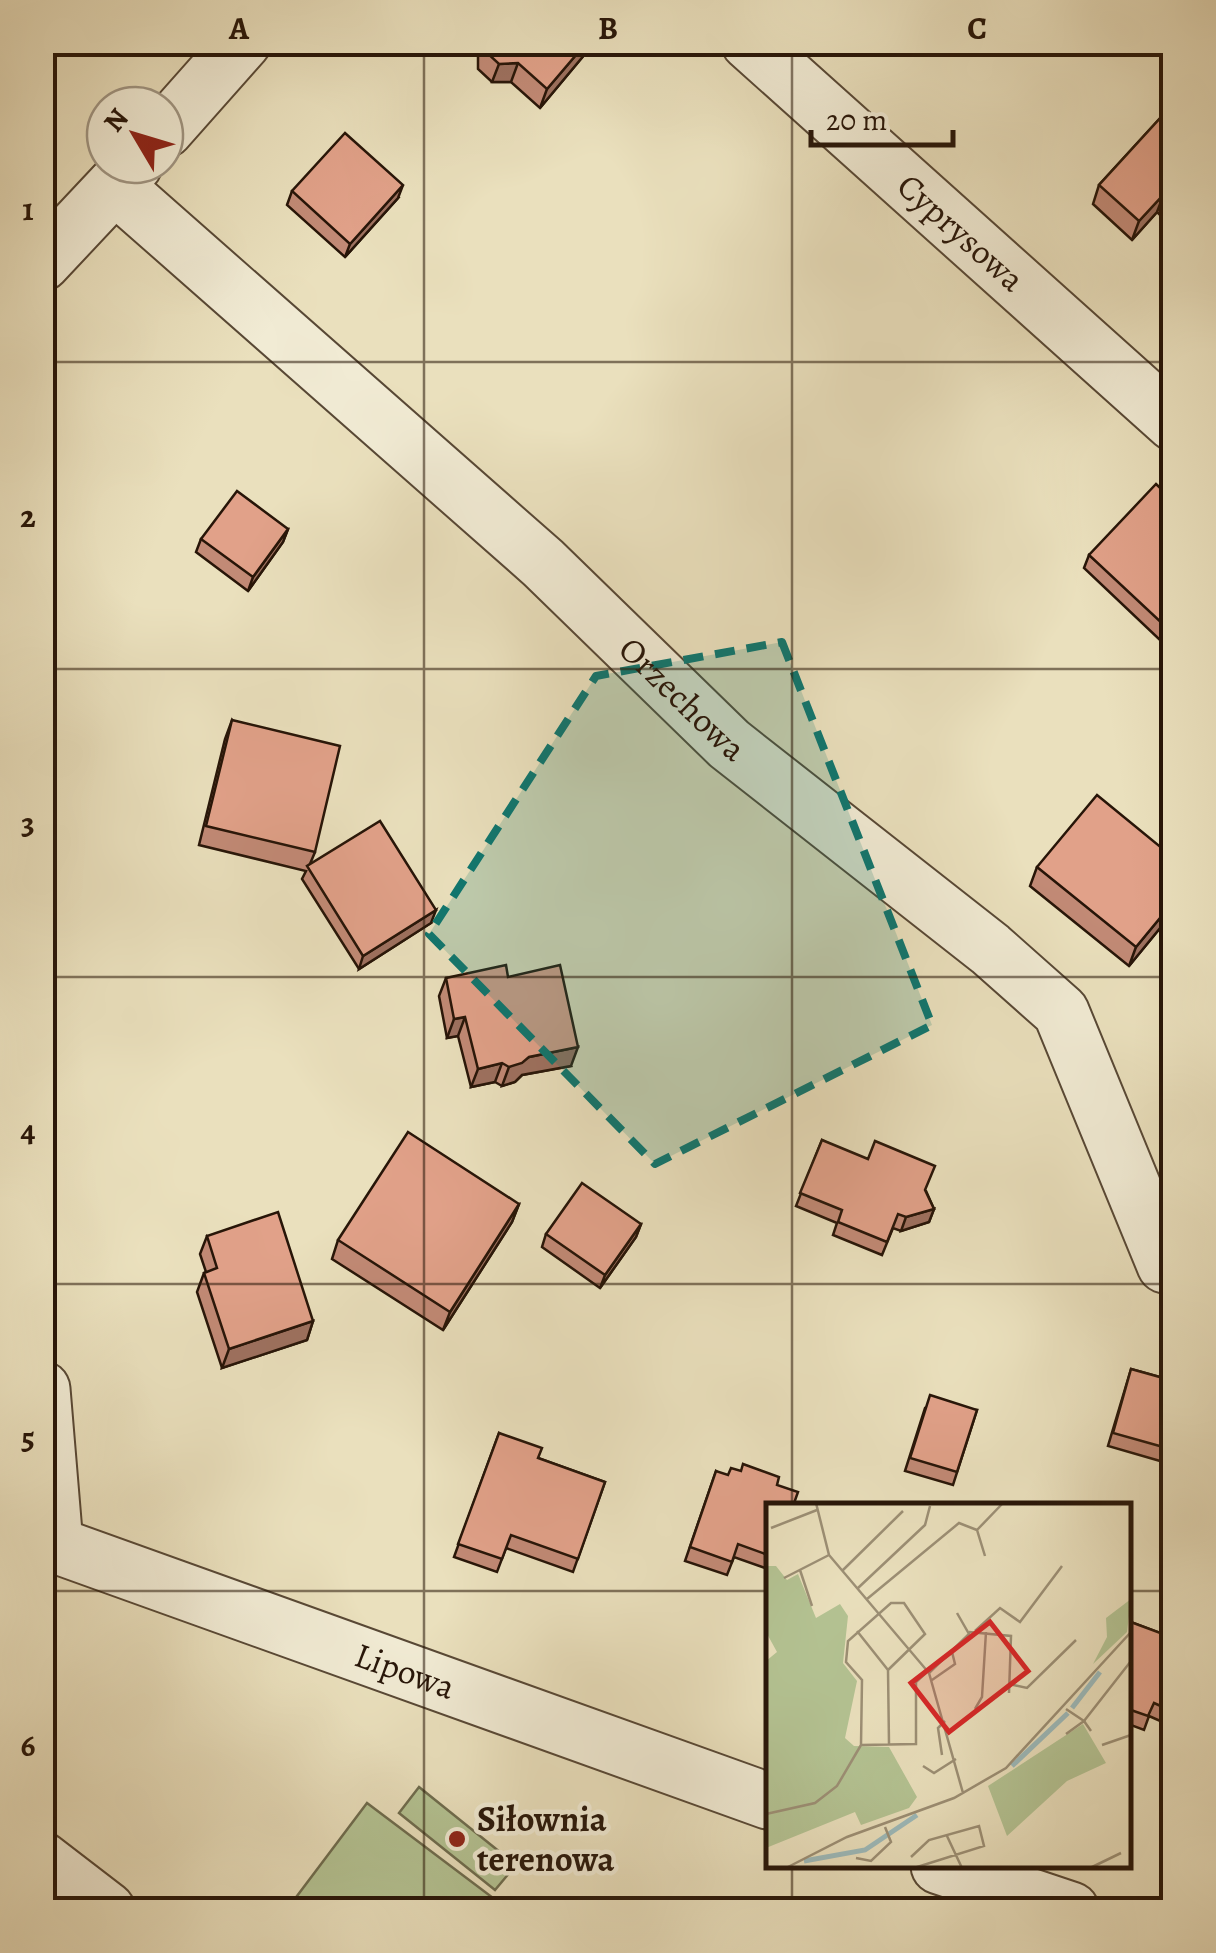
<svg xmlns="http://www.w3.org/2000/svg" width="1216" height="1953" font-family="Alegreya,serif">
  <rect width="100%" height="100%" fill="#eae0bd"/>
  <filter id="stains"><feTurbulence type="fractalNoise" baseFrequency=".002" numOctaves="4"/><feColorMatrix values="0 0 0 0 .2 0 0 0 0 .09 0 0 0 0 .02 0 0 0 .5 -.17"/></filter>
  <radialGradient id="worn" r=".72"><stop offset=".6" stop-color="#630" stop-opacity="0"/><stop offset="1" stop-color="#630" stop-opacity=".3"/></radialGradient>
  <g fill="#b4c393" stroke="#6e6c4e" stroke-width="2.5">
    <path d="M419,1787L516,1865L495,1890L399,1813Z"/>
    <path d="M367,1803L509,1910H308L294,1900Z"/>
  </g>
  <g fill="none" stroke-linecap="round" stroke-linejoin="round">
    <defs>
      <g id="street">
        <path id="s1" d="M749,42L1174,423"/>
        <path d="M165,130L243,42"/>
        <path id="s2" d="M115,186L543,563L729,744L990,949L1061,1012L1165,1265"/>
        <path d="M42,263L134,165"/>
        <path d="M42,1389L55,1545"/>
        <path id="s3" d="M42,1543L55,1545L768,1801"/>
        <path d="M42,1860L107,1910"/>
        <path d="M939,1866L1071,1910"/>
      </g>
    </defs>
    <use href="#street" stroke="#584835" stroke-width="59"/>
    <use href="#street" stroke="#f1ebd4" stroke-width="55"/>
  </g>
  <g fill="#c28a76" stroke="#271508" stroke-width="2.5">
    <path d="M468,42H595L540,108L511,82H492L478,69V53Z"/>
    <path d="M1174,103V228L1157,212L1132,240L1093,204L1099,185Z"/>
    <path d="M292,191L398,198L345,257L287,205Z"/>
    <path d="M288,529L283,542L248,591L196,552L201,539Z"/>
    <path d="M1089,555L1174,626L1160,640L1084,568Z"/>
    <path d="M232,720L315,852L310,864L431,923L359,969L302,879L306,871L199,845L225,739Z"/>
    <path d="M1174,858V911L1129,966L1030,886L1037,867Z"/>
    <path d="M508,977L571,1066L522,1075L515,1082L502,1086L495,1082L471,1087L458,1036L447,1038L439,996L446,978Z"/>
    <path d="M822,1140L926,1191L934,1209L929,1222L901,1231L893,1228L882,1255L833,1235L837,1223L796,1206Z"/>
    <path d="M519,1204L512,1222L443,1330L332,1259L338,1240Z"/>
    <path d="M641,1224L636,1237L600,1288L542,1247L546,1234Z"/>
    <path d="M207,1236L313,1321L307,1340L222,1368L197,1292L204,1273L206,1272L200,1254Z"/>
    <path d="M1131,1369L1174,1381V1465L1108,1446Z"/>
    <path d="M925,1408L977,1410L953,1485L905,1471Z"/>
    <path d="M499,1433L538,1458L605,1482L573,1572L506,1548L497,1572L454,1557Z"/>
    <path d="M716,1471L768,1506V1569L734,1557L727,1575L685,1561Z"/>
    <path d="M1128,1621L1174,1638V1727L1149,1716L1144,1730L1128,1724Z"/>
  </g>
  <g fill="#9e7160" stroke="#271508" stroke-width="2.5">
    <path d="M587,42H595L540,108L547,89Z"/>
    <path d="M518,63L511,82H492L499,64Z"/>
    <path d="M403,185L398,198L345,257L350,244Z"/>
    <path d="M1164,194L1157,212L1132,240L1139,221Z"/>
    <path d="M288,529L283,542L248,591L253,577Z"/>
    <path d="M1174,617V626L1160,640L1165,626Z"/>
    <path d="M1174,901V911L1129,966L1136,947Z"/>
    <path d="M436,910L431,923L359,969L363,956Z"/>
    <path d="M465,1017L458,1036L447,1038L454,1019Z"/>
    <path d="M578,1047L571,1066L522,1075L515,1082L502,1086L509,1067L529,1057Z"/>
    <path d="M502,1063L495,1082L471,1087L478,1069Z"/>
    <path d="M519,1204L512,1222L443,1330L450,1312Z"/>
    <path d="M934,1209L929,1222L901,1231L906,1217Z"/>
    <path d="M641,1224L636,1237L600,1288L605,1275Z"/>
    <path d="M313,1321L307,1340L222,1368L229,1349Z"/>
  </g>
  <g fill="#e1a189" stroke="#271508" stroke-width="2.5">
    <path d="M485,42H587L547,89L518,63L499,64L485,51Z"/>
    <path d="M1174,103V203L1164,194L1139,221L1099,185Z"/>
    <path d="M345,133L403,185L350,244L292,191Z"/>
    <path d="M1156,484L1174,501V617L1165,626L1089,555Z"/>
    <path d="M237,491L288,529L253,577L201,539Z"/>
    <path d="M232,720L340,746L315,852L206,826Z"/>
    <path d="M1097,795L1174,858V901L1136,947L1037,867Z"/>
    <path d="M380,821L436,910L363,956L307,866Z"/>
    <path d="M506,965L508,977L560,965L578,1047L529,1057L522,1063L509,1067L502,1063L478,1069L465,1017L454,1019L446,978Z"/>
    <path d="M408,1132L519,1204L450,1312L338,1240Z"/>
    <path d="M822,1140L868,1159L875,1141L935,1166L925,1190L934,1209L906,1217L898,1214L887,1242L838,1222L842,1210L800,1193Z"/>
    <path d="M582,1183L641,1224L605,1275L546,1234Z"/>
    <path d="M278,1212L313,1321L229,1349L204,1273L217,1268L207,1236Z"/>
    <path d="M1131,1369L1174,1381V1450L1113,1433Z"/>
    <path d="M930,1395L977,1410L957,1472L910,1458Z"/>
    <path d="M499,1433L542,1448L538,1458L605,1482L578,1559L511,1535L502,1559L458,1544Z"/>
    <path d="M743,1464L779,1477L777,1485L798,1492L793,1506H768V1555L738,1544L732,1562L690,1547L716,1471L728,1475L731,1468L741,1471Z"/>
    <path d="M1128,1621L1174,1638V1712L1154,1703L1148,1716L1128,1709Z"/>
  </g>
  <path fill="#0f766e" fill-opacity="0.2" stroke="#0f766e" stroke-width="8" stroke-dasharray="20 12" stroke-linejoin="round" d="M782,642L932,1025L655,1164L429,934L596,676Z"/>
  <path fill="none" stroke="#271508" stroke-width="2.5" stroke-opacity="0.55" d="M424,42V1910M792,42V1506M42,362H1174M42,669H1174M42,977H1174M42,1284H1174M42,1591H768M1128,1591H1174M792,1866V1910"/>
  <circle fill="#8f2418" stroke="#f1ebd4" stroke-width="4" cx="457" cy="1839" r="10"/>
  <g text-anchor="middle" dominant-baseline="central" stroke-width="9" stroke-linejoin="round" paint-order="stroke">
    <g font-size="35" fill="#271508" stroke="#f1ebd4">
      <text stroke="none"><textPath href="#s1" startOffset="285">Cyprysowa</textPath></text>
      <text stroke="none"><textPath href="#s2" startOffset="765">Orzechowa</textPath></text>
      <text stroke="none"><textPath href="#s3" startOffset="385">Lipowa</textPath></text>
    </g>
    <g font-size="35" font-weight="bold" fill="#271508" stroke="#f1ebd4" text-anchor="start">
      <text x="477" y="1819">Siłownia<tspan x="477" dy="40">terenowa</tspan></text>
    </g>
  </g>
  <g transform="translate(766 1503)">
    <rect width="365" height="365" fill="#eae0bd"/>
    <path d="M0,63H10L21,77L32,71L50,115L74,101L82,113L77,160L91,178L79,235L88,243L123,244L151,294L143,305L95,322L89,309L0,345V158L11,149L0,129ZM365,96L361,129L327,161L341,134L340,115Z" fill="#b4c393"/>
    <path d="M317,221L340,260L301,278L241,333L222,283Z" fill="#b4c393"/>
    <path fill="none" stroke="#9cbabb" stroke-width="5" d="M306,205L334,169M246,263L302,210M38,358L99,347L151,312"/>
    <path fill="none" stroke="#9c8f75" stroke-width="2.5" d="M50,0L63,52L163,170L197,290M5,25L51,7M211,27L237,0M34,67L46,103M77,67L137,8M18,75L63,52M92,85L159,22L164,3M101,96L193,20L211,27L219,53M91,128L122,167M209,128L234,105L254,119L296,63M203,129L245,133L243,190M122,167L123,241M163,170L203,131L191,110M166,177L189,161L186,149M243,181L261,185L310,137M209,206L216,194L220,129M300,206L318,218L300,231M325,228L318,218L365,158M95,242L96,177L80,159L82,138L125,100H138L159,131L122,167M95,242L150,241V179L162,168M336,242L365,232M176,252L172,225L179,218M157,263L168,270L190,256M0,311L49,300L71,283L95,242M181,333L196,365M145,354L163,337L213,323L218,343L148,365M90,355L105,358L125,339L119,324M20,365L81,334L188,295L240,265L365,129M324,365L355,350"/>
    <path fill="#d62828" fill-opacity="0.15" stroke="#d62828" stroke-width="5" d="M224,119L262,168L183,229L145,180Z"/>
    <rect width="365" height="365" fill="none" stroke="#271508" stroke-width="5"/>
  </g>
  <rect width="1216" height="1953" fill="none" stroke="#eae0bd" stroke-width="110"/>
  <g transform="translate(135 135) rotate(308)"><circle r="48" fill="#f1ebd4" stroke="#a09582" stroke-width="2.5"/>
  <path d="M0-8L18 38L0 25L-18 38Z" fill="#8f2418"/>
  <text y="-15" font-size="28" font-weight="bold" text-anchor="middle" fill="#271508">N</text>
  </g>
  <path d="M811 130v15h142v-15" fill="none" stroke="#271508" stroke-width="5"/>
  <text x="826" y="130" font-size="30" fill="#271508" stroke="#f1ebd4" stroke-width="8" paint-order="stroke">20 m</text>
  <rect x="55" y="55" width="1106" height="1843" fill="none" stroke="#271508" stroke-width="4"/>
  <g font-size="32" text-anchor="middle" font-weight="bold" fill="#271508">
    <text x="239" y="39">A</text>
    <text x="608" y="39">B</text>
    <text x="977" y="39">C</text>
    <text x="28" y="220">1</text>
    <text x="28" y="527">2</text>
    <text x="28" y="834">3</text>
    <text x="28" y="1141">4</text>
    <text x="28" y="1449">5</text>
    <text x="28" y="1756">6</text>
  </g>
  <rect width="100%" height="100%" filter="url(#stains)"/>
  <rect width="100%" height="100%" fill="url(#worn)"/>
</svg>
